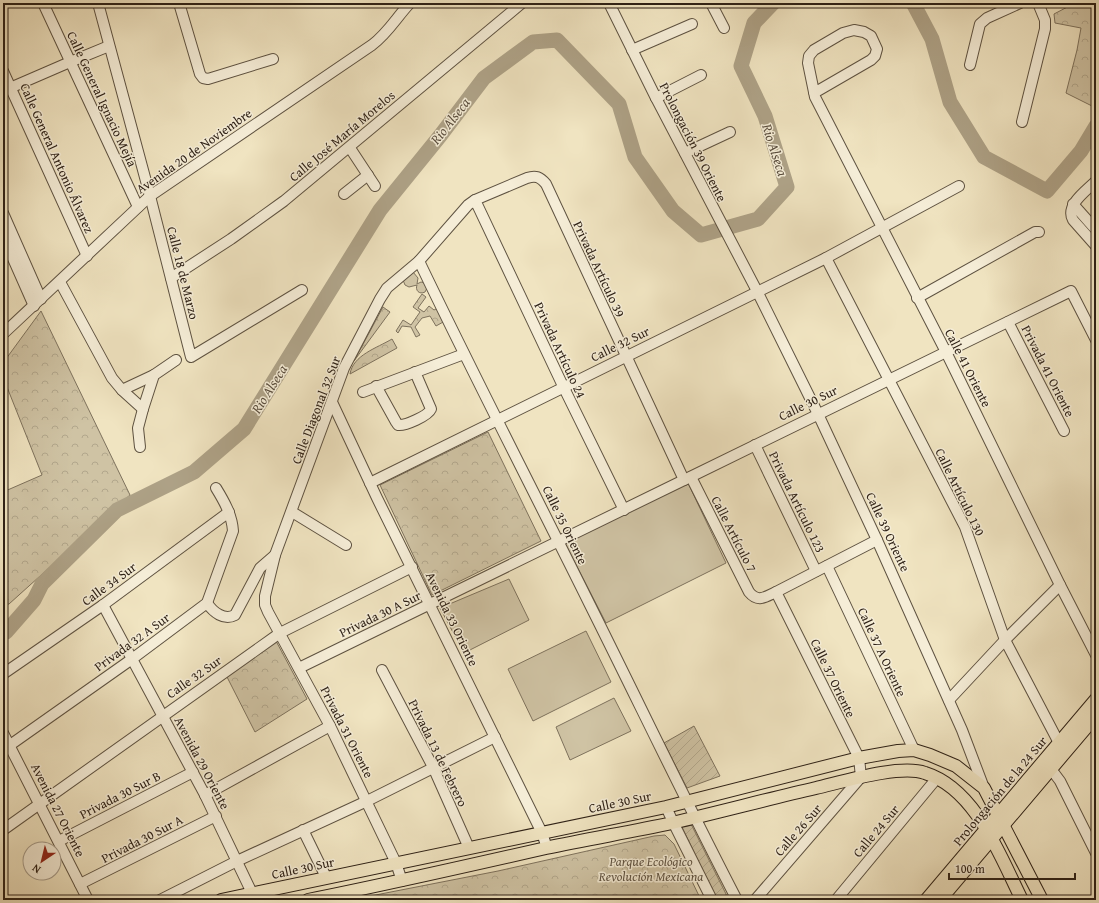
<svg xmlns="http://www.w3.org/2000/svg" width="1099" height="903" font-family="'Gentium Book Plus',serif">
  <defs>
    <pattern id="park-crowns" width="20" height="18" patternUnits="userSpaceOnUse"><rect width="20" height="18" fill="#cfc3a4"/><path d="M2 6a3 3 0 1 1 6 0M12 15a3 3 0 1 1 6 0" fill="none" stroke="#b2a78c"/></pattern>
    <pattern id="garden-furrows" width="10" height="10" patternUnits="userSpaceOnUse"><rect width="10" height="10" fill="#cfc3a4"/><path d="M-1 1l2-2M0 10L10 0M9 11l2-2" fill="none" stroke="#b2a78c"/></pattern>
  </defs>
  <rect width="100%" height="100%" fill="#f0e4c1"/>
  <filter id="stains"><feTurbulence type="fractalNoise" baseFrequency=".005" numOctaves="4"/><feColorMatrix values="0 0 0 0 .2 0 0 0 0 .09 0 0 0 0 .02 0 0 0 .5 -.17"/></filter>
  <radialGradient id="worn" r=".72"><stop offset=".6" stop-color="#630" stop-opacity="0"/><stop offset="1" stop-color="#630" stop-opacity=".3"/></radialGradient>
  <g fill="#cfc3a4" stroke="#7e725d">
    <path d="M413,272L418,278L417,284L421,282L425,283L427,288L425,292C419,295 415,290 417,285L409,287L405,285L403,280Z"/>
    <path d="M688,483L726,563L606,623L565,543Z"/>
    <path d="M509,579L529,620L464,653L440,608Z"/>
    <path d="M586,631L611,682L533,721L508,669Z"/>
    <path d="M614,698L631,731L570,760L556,727Z"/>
  </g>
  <g fill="url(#park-crowns)" stroke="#7e725d">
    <path d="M1075,3H1096V108L1066,93L1077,50L1081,28L1055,23L1054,14Z"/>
    <path d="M422,294L426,297L418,308L424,312L429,306L434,310L438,308L445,321L436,326L430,316L422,318L415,327L420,335L416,337L411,327L402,326L398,333L396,331L403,320L411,325L420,312L413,307Z"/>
    <path d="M383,307L390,312L354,361Z"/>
    <path d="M41,311L130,495L9,604L3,605V492L42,475L3,377V363Z"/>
    <path d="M392,339L397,348L350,374C353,355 377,348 392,339Z"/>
    <path d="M488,432L541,541L432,595L380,485Z"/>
    <path d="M276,641L307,699L255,732L227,677Z"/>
    <path d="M665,835L674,844L701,900H350L498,871L654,836Z"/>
  </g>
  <g fill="url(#garden-furrows)" stroke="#7e725d">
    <path d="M694,726L720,776L687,788L664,743Z"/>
    <path d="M689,820L729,900H717L681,825Z"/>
  </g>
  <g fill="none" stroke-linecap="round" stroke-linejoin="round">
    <g stroke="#aea287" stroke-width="15">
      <path d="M913,3L932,39L950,102L984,157L1047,191L1081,151L1096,126"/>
      <path d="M3,631L6,632L34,600L42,584L117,510L194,472L244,429L380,210L440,136L484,78L533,42L557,40L619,104L635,157L673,211L701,235L758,219L787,187L765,116L741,66L754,23L773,3"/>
    </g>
    <defs>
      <g id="minor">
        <path d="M43,3L138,207"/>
        <path d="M98,3L150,196L191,357L302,290"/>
        <path d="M179,3L200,74L203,78L208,79L273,59"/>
        <path d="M609,3L656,98L757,291L818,414L877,540L962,730L984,788"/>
        <path d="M711,3L724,28"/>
        <path d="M632,50L692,24"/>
        <path d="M970,65L980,24L987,18L1020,3"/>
        <path d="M3,71L87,256"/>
        <path d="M3,91L70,62L109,46"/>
        <path d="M814,93L871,60L875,56L877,49L871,36L864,32L854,30L843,33L814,50L809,56L808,63L815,97L946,352L1060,585L1096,655"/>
        <path d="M656,98L701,75"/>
        <path d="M1022,122L1045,29V20L1038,3"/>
        <path d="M350,148L375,186"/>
        <path d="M685,153L730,132"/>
        <path d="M1096,181C1086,191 1065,205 1073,220L1096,246"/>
        <path d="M344,194L368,175"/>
        <path d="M475,200L563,386L624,510"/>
        <path d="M1073,204L1096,230"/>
        <path d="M3,213L41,299"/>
        <path d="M3,236L34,306"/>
        <path d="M826,258L965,527L1005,640L1059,743"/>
        <path d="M419,261C474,376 533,490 590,605C639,703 686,802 737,900"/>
        <path d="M171,278L231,239L284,201L522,3"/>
        <path d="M60,282L112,378L122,390L143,409"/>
        <path d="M917,298L1035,232H1039"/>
        <path d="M1008,322L1064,431"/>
        <path d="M3,334L150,196L372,45C388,33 396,18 410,3"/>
        <path d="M376,386L396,422L398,425C405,426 428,416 431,409L415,372"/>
        <path d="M122,390L154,375"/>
        <path d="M363,392L464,354"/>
        <path d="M332,402L377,498L542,833L547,848"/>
        <path d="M755,445L816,571"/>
        <path d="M140,447L138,428L143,409L154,375L176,360"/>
        <path d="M691,477L749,592C758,603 765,597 776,592L877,540"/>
        <path d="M370,483L826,258L959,186"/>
        <path d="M292,512L346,545"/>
        <path d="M827,566L914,750"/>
        <path d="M207,603C213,612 224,621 235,615L260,568L275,555"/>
        <path d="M103,605L205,795L252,893"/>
        <path d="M299,668C557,543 813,416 1071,291L1096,340"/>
        <path d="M382,670L433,767L469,848"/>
        <path d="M3,674L103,605L229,512"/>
        <path d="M949,700L1005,640L1060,585"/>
        <path d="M3,733L88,900"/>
        <path d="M3,750L132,659L207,603L233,531C232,515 224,501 216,488"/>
        <path d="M1051,769L1060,781L1096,853"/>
        <path d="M205,795L330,726"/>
        <path d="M666,807L673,822L712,900"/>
        <path d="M3,830L280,633L412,567"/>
        <path d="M303,830L326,877"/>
        <path d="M59,841L193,772"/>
        <path d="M402,881L396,863L330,726L268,612L265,605V596L275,555L344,368L380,299L387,288L419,261L468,205L475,200L527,178C536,175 540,177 546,184L684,480"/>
        <path d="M80,884L216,816"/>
        <path d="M160,900L237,861L367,801L495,737"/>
        <path d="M755,900L861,777L859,758L776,592"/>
        <path d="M836,900L937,778"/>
      </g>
      <g id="major">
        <path d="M221,900L666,807L859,758L898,751L914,750L930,755L956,766L984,788L1042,900"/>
        <path d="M308,900C388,884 467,866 546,848C588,839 630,832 672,823C720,812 768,799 816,788C842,782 900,764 925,773C976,789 1000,856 1022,900"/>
        <path d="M926,900L1096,699"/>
        <path d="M940,900L1096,716"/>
      </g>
    </defs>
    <use href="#minor" stroke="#5e5241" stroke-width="12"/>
    <use href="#major" stroke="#2e2116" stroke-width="14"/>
    <use href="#minor" stroke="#f5edd7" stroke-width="10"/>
    <use href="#major" stroke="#f0e4c1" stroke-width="12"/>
  </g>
  <g text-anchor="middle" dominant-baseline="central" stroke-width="3" stroke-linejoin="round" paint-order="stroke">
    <g font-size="13" fill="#2e2116" stroke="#f5edd7">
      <text transform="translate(102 99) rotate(65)">Calle General Ignacio Mejía</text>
      <text transform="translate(342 136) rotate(-40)">Calle José María Morelos</text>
      <text transform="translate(693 142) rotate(63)">Prolongación 39 Oriente</text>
      <text transform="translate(194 151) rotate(-35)">Avenida 20 de Noviembre</text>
      <text transform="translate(57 158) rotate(66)">Calle General Antonio Álvarez</text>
      <text transform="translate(599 269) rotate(65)">Privada Artículo 39</text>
      <text transform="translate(183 273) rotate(76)">Calle 18 de Marzo</text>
      <text transform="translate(620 344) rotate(-26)">Calle 32 Sur</text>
      <text transform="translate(560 350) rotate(65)">Privada Artículo 24</text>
      <text transform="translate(968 368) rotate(63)">Calle 41 Oriente</text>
      <text transform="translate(1048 371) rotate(63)">Privada 41 Oriente</text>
      <text transform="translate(808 403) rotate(-26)">Calle 30 Sur</text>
      <text transform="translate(316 410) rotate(-69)">Calle Diagonal 32 Sur</text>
      <text transform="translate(960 492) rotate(64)">Calle Artículo 130</text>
      <text transform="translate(797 502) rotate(64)">Privada Artículo 123</text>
      <text transform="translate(565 525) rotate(64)">Calle 35 Oriente</text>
      <text transform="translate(888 532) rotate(65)">Calle 39 Oriente</text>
      <text transform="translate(734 534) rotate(63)">Calle Artículo 7</text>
      <text transform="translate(109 584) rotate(-36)">Calle 34 Sur</text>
      <text transform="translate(380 614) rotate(-26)">Privada 30 A Sur</text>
      <text transform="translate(452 619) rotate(64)">Avenida 33 Oriente</text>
      <text transform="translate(132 642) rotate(-36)">Privada 32 A Sur</text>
      <text transform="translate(882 652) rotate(65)">Calle 37 A Oriente</text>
      <text transform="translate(194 677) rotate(-35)">Calle 32 Sur</text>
      <text transform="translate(833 678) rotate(64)">Calle 37 Oriente</text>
      <text transform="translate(347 732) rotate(63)">Privada 31 Oriente</text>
      <text transform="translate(438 753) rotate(64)">Privada 13 de Febrero</text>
      <text transform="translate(202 763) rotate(62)">Avenida 29 Oriente</text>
      <text transform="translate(1000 791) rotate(-50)">Prolongación de la 24 Sur</text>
      <text transform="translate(120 795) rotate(-27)">Privada 30 Sur B</text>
      <text transform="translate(620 802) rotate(-12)">Calle 30 Sur</text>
      <text transform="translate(58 810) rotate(63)">Avenida 27 Oriente</text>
      <text transform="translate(798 830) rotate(-49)">Calle 26 Sur</text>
      <text transform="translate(876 831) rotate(-50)">Calle 24 Sur</text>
      <text transform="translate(142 839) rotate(-27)">Privada 30 Sur A</text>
      <text transform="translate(303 868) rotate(-12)">Calle 30 Sur</text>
    </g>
    <g font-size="13" font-style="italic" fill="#5e5241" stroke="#f5edd7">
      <text x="651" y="861">Parque Ecológico<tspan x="651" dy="15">Revolución Mexicana</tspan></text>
    </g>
    <g font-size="14" font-style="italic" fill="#5b4e3e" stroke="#f5edd7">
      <text transform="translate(450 121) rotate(-52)">Rio Alseca</text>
      <text transform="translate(775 150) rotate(72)">Rio Alseca</text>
      <text transform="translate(269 389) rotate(-58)">Rio Alseca</text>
    </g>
  </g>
  <rect width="1099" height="903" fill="none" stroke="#f0e4c1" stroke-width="16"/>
  <rect x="4" y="4" width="1091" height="895" fill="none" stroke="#2e2116" stroke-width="2"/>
  <rect x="8" y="8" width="1083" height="887" fill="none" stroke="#2e2116"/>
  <g transform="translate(42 861) rotate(215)"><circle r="19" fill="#f5edd7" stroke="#a59b8a"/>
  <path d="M0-3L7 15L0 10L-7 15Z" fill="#8f2418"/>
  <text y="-6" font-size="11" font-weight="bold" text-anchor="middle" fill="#2e2116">N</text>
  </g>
  <path d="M949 873v6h126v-6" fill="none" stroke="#2e2116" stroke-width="2"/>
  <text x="955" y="873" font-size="12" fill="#2e2116" stroke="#f5edd7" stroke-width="3" paint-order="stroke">100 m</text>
  <rect width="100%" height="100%" filter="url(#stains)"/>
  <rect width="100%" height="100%" fill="url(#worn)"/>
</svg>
